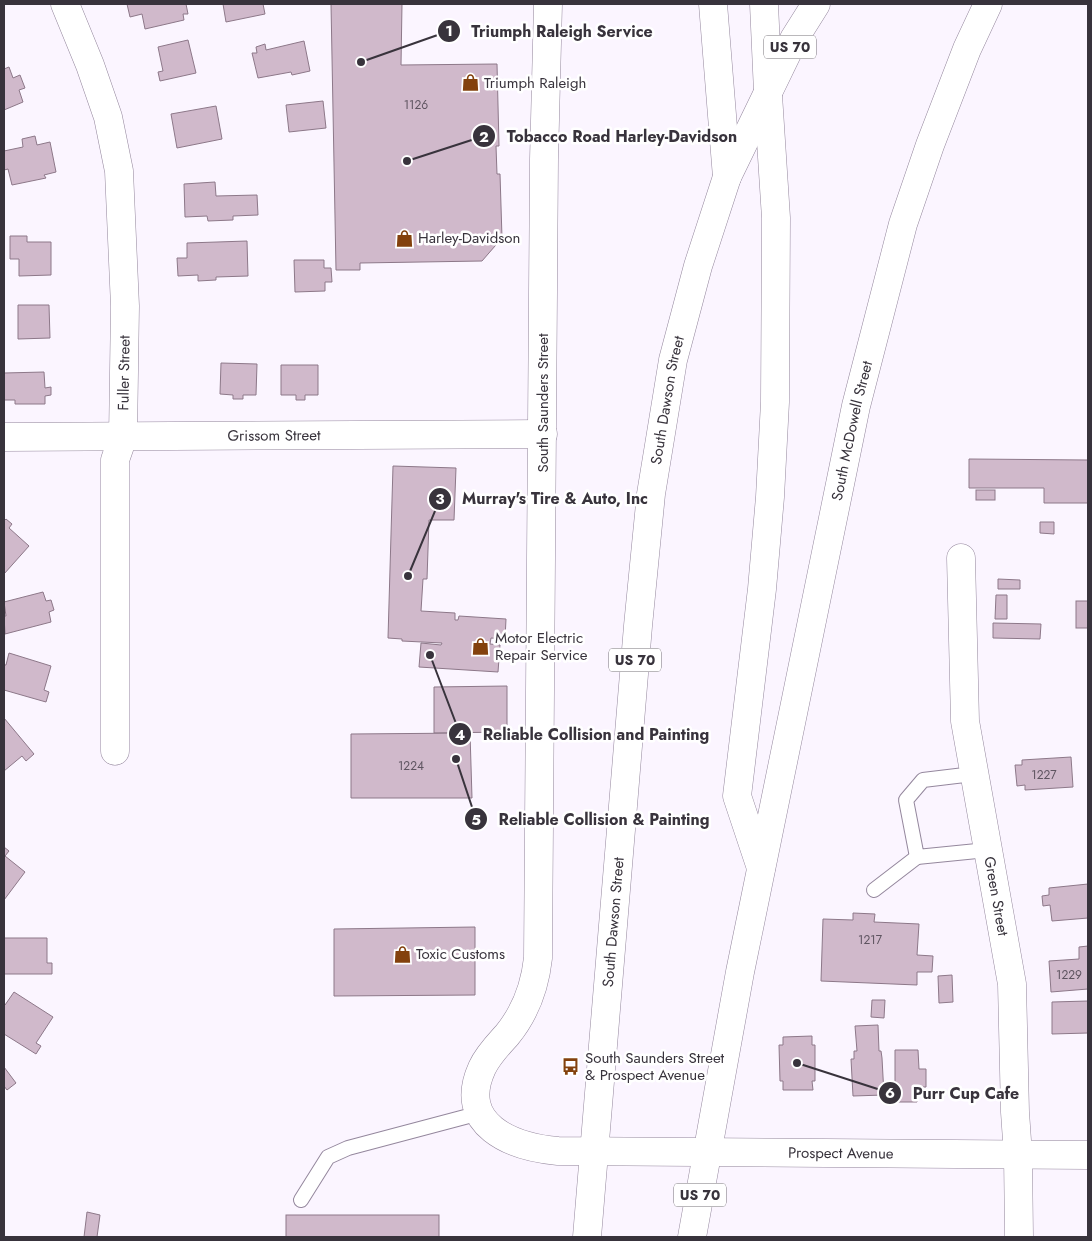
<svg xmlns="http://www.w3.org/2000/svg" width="1092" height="1241" font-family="Jost,sans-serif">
  <rect width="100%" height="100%" fill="#fbf5ff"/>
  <g fill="#d0b9cb" stroke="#8d7889">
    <path d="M127,4H186L188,14H183L184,20L145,29L142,14L130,17Z"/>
    <path d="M223,4H263L265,14L226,22Z"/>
    <path d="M331,4H402L401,65L497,64L499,146H496L497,174H500L502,238L482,261L360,263V270H336Z"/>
    <path d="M188,40L196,73L160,81L158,72L163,71L158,47Z"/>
    <path d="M304,41L310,71L292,75L291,72L258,78L252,53H257L256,47L265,44L266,50Z"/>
    <path d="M9,67L13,78L20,75L25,88L19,90L23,102L4,110V69Z"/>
    <path d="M323,101L326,128L289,132L286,105Z"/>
    <path d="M216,106L222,139L177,148L171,114Z"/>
    <path d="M35,136L37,145L50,142L56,172L44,175L46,178L12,185L8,169L4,170V151L23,147L22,139Z"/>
    <path d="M215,182L216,196L257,195L258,215L233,216V220L208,221L207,216L185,217L184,184Z"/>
    <path d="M10,236H27V242H51V275L19,276V259H10Z"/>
    <path d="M247,241L248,276L216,277V280L198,281V275L178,276L177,258H187V243Z"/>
    <path d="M294,260H324V268H331L332,282H325V291L295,292Z"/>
    <path d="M18,305H49L50,338L18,339Z"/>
    <path d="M221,363L257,364L256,395H243V399H233V395L220,394Z"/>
    <path d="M281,365H318V395H305V400H296V395H281Z"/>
    <path d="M44,372L45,388L51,387V395L45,396V404H15V400H4V373Z"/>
    <path d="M969,459L1088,460V503H1044V488H969Z"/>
    <path d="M393,466L456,468L454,520H429L427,579H423L421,611L455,613V620H458L459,616L506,619L505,639L491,638L490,644L500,645L498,672L419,667L421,643L441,645L442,643L402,641V639L388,638Z"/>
    <rect x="976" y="490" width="19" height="10"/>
    <path d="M6,519L12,524L9,528L29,546L4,574V521Z"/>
    <path d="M1040,522H1054V534L1040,533Z"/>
    <path d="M998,579L1020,580V589H998Z"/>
    <path d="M43,592L46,601L51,600L54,610L49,612L51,622L5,634L4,616H6L4,602Z"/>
    <path d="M996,595H1007V619H995Z"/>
    <rect x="1076" y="601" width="12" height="27"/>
    <path d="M993,623L1041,624L1040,639L993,638Z"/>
    <path d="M9,653L51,666L44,690L49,692L46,702L4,690V665H6Z"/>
    <path d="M507,686V732L434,733V687Z"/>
    <path d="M4,718L34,754L26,761L22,756L4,771Z"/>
    <path d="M470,733L472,798H351V734Z"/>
    <path d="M1071,757L1073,787L1025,790V785L1017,786L1015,765H1022V760Z"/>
    <path d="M4,847L9,851L5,856L25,872L4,900Z"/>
    <path d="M1088,884V918L1052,921L1050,905L1043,906L1042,896L1049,895V888Z"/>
    <path d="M853,913L875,914L874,922L919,924L917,955L933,956L932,972H917V985L821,981L823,919L853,920Z"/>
    <path d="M475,927V995L334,996V929Z"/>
    <path d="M4,938H47V963H52V974H4Z"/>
    <path d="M1088,946V989L1051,992L1049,961L1079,959V947Z"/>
    <path d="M952,975L953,1002L939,1003L938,976Z"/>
    <path d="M14,992L53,1017L36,1043L41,1046L36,1054L4,1034V1005H5Z"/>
    <path d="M872,1000H885L884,1018L871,1017Z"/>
    <path d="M1088,1001V1033L1052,1034V1002Z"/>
    <path d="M878,1025L879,1051H881L882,1058L884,1095L853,1096L851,1059H854V1051H857L855,1026Z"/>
    <path d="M812,1036V1045H815V1081H812L813,1090H783V1081H780L779,1045H783V1037Z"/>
    <path d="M895,1050H918L919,1069H926V1087H920V1094H917V1102H895Z"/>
    <path d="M4,1067L16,1083L7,1090L4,1086Z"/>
    <path d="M87,1212L100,1215L97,1237H84Z"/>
    <rect x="286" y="1215" width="153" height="22"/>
  </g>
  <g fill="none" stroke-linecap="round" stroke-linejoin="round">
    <defs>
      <g id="service">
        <path d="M973,774L923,780L906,800L917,857L987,850"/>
        <path d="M874,890L917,857"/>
        <path d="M301,1200L328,1157L348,1148L480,1113"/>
      </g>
      <g id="minor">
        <path d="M65,4L90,65L108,117L119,171L125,306L123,437L115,460V751"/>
        <path id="s1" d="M548,4L544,159L538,958C535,986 525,1013 507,1035C498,1045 488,1055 482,1068C456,1125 512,1147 558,1151L1088,1155"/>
        <path id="s2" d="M4,437L543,434"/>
        <path id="s3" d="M961,558L965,721L1012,984L1015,1112L1018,1155L1019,1237"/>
      </g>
      <g id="secondary">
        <path d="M713,4L727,177"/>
        <path d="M764,4L768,92"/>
      </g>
      <g id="primary">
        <path d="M761,868L737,796L762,589L770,497L775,402L776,218L768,95"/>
        <path id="s4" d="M587,1237L638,626L651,494L673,360L698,266L727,177L794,39L816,4"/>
        <path id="s5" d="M692,1237L740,972L856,406L903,224L930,145L967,49L988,4"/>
      </g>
    </defs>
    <use href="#service" stroke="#94879d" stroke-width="16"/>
    <use href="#minor" stroke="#94879d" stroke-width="29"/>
    <use href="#secondary" stroke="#94879d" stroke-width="29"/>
    <use href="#primary" stroke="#94879d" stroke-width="29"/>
    <use href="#service" stroke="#fff" stroke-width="14"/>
    <use href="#minor" stroke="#fff" stroke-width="28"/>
    <use href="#secondary" stroke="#fff" stroke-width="28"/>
    <use href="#primary" stroke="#fff" stroke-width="28"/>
  </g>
  <defs>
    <symbol id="shop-bare" viewBox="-9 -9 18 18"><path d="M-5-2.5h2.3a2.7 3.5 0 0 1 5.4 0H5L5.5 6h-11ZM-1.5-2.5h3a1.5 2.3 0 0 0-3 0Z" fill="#83410d" stroke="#fff" stroke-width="2.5" paint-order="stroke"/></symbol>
    <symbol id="bus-bare" viewBox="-9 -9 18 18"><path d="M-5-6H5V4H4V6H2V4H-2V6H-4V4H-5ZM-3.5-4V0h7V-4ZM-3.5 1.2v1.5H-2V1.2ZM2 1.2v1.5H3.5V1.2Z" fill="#83410d" stroke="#fff" stroke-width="2.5" paint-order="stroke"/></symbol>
  </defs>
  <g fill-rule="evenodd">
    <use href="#shop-bare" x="458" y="70" width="25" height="25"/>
    <use href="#shop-bare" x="392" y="226" width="25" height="25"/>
    <use href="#shop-bare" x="468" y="634" width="25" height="25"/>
    <use href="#shop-bare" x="390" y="942" width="25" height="25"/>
    <use href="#bus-bare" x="558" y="1054" width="25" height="25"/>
  </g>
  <g text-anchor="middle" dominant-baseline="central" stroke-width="5" stroke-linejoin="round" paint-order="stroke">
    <g font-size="12" fill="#5e5460">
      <text x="416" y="105">1126</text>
      <text x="411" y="766">1224</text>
      <text x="1044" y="775">1227</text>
      <text x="870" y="940">1217</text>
      <text x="1069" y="975">1229</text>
    </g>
    <g fill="#fff" stroke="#747076" stroke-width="1">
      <rect x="764" y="35.5" width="52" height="23" rx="4"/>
      <rect x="609" y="648.5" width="52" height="23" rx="4"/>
      <rect x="674" y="1183.5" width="52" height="23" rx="4"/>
    </g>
    <g font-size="14" font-weight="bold" fill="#38333c">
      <text x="790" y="47">US 70</text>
      <text x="635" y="660">US 70</text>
      <text x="700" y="1195">US 70</text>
    </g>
    <g font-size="15" fill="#38333c" stroke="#fff" text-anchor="start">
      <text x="484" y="83">Triumph Raleigh</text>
      <text x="418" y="238">Harley-Davidson</text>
      <text x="495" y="638">Motor Electric<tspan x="495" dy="17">Repair Service</tspan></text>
      <text x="416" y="954">Toxic Customs</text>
      <text x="585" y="1058">South Saunders Street<tspan x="585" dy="17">&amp; Prospect Avenue</tspan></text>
    </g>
    <g font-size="15" fill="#38333c" stroke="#fff">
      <text transform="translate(124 373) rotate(-89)">Fuller Street</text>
      <text stroke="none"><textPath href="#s4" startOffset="841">South Dawson Street</textPath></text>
      <text transform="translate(543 403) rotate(-90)">South Saunders Street</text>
      <text stroke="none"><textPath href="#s5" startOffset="822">South McDowell Street</textPath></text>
      <text stroke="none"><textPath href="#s2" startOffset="270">Grissom Street</textPath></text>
      <text stroke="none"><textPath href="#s3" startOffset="341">Green Street</textPath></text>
      <text stroke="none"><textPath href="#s4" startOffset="316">South Dawson Street</textPath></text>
      <text stroke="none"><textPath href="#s1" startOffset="1500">Prospect Avenue</textPath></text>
    </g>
  </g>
  <path fill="none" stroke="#38333c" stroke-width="2" d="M361 62L449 31M407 161L484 136M408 576L440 499M430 655L460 734M456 759L476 819M797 1063L890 1093"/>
  <g fill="#38333c" stroke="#fff" stroke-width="2">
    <circle cx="361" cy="62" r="5"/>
    <circle cx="407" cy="161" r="5"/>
    <circle cx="408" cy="576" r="5"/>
    <circle cx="430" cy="655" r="5"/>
    <circle cx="456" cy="759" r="5"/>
    <circle cx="797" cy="1063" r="5"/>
    <circle cx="449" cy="31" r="12"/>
    <circle cx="484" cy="136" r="12"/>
    <circle cx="440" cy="499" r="12"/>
    <circle cx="460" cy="734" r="12"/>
    <circle cx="476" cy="819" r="12"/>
    <circle cx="890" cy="1093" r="12"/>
  </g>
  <g font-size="15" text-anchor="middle" font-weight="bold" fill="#fff">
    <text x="449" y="36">1</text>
    <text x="484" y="142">2</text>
    <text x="440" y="504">3</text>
    <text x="460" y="740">4</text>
    <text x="476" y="825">5</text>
    <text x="890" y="1098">6</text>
  </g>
  <g font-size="16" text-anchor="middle" font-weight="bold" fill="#38333c" stroke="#fff" stroke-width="5" stroke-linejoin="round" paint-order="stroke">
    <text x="562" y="37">Triumph Raleigh Service</text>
    <text x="622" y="142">Tobacco Road Harley-Davidson</text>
    <text x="555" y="504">Murray's Tire &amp; Auto, Inc</text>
    <text x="596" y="740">Reliable Collision and Painting</text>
    <text x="604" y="825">Reliable Collision &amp; Painting</text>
    <text x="966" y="1099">Purr Cup Cafe</text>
  </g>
  <rect width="1092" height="1241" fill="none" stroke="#38333c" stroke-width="10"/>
</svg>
